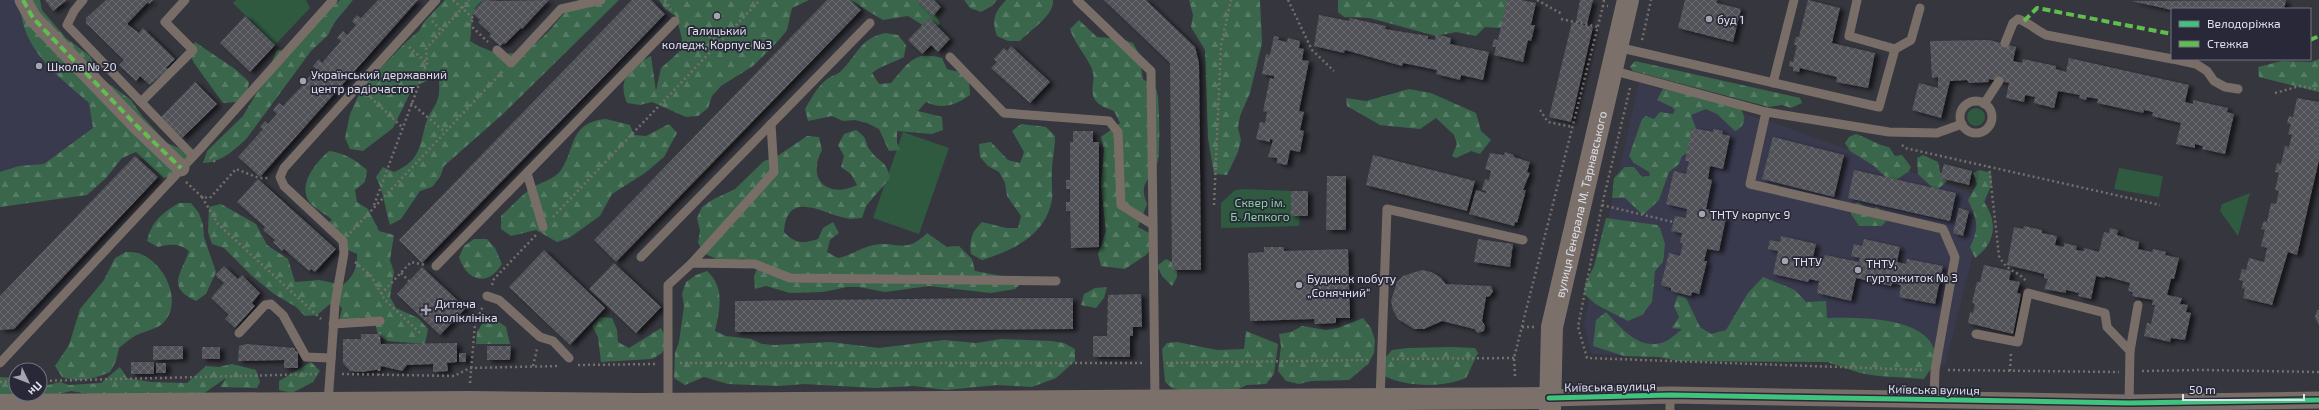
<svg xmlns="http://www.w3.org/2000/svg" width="2319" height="410" font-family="'Exo 2',sans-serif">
  <defs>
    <pattern id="forest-firs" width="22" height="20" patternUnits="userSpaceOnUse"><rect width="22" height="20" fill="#3a674b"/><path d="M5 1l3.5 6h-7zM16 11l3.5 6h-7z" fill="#567c65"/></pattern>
    <pattern id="building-cross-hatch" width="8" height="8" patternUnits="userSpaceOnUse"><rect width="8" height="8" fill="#515158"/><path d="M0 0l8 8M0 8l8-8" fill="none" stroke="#6a6a70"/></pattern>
    <filter id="shadow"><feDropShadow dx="4.5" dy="2.5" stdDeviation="2" flood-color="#0009"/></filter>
  </defs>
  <rect width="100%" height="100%" fill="#36363f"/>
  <g fill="#3a3a4f">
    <path d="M0,0H23L124,113L77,163L0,186Z"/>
    <path d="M1639,83L1780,125L1987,199L1945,365L1591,354L1584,324Z"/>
  </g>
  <g fill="#2f5a40">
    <path d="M236,0H306L310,8L275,45L233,3Z"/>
    <circle cx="1976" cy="117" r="9"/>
    <path d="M903,132L949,148L919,234L873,218Z"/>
    <path d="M2119,168L2163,176L2159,197L2114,189Z"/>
    <path d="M1245,189L1291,191V216H1300L1299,226L1221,228V203L1235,190Z"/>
    <path d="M2250,193L2238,236L2220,211L2222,204Z"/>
  </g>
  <g fill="url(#forest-firs)">
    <path d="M23,0H40L42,10L66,38L90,56L101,78L131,100L142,116L167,143L179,148L188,157L176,175L164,178L136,152L122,158L106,178L87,195L0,207V172L19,166L44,164L93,128L89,103C57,75 22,50 20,4Z"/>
    <path d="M340,0H353L334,23L328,35L311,51L247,138C235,150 220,163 203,163L207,151L243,116L256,94L272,74V62L277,50L290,51L321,17Z"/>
    <path d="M445,0H484C468,9 473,26 470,41C500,59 522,59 547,33C558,22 565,9 578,0H619L503,114L444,166L440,177L432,187L420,191L401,219L390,225C385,208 384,193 376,177L383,167L394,172C422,160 419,145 427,120C430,112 436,106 438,98C440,92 439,85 439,79L436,77L413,87L393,128L363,151L350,149L345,138L350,114L363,86L407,41L419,31L425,21Z"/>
    <path d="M659,0H809L792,8L787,30L779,40L753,66L721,86L712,96L708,108L698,116L686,117L652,102L640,105L627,103C617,80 630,66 651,56L656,91L661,68L679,52L682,39L676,16L665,9Z"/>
    <path d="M850,0H921L934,12L940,24L929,29L908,16L883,20Z"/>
    <path d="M964,0H997L992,6L981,12L970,8Z"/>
    <path d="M1006,0H1053C1054,16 1030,30 1020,41H1008L997,36C991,19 995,12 1006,0Z"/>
    <path d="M1189,0H1260L1262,43L1250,93L1240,116L1238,128L1241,140L1238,152L1227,175L1214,174L1208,138L1205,50L1191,27L1193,15Z"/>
    <path d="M1338,0H1508L1505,25L1499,28L1485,27L1476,36L1456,32L1436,36L1370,18L1344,17L1338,12Z"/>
    <path d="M1079,20L1097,37L1121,39L1133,43L1139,54L1143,79C1147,82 1153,85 1156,89C1160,96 1160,150 1158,160C1153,181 1137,180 1147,204L1138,227L1149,233L1154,245L1146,255L1125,269L1101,266L1098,254L1106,231L1101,186L1104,150L1101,137L1120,123L1114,111C1107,108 1098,106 1094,98C1090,89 1095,81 1093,73C1091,61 1075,45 1070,29Z"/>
    <path d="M885,33L898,35L906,45L904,57C893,63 882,65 872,73L879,84L891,83C908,64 913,50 942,58L947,69L959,72L969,80L970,95C956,105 942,110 926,102L918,111L942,117L943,130L932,134L897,131V143L900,150L889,151L879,129L867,123L855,120L843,121L832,116L808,121L805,109C811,99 817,87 827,79C831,76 836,75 840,72C858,55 859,39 885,33Z"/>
    <path d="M195,42L235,69L249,82L247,94L236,102L223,103L194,63L189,52Z"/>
    <path d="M2319,59V92L2259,77L2258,67L2282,61L2311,62Z"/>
    <path d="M1635,61L1800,98L1802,103L1791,108L1782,105L1769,107L1633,71L1630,67Z"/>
    <path d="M1409,89L1431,93L1476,113L1481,131L1491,140L1480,154L1471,151L1456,158L1452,156L1457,144L1454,135L1436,118L1420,129L1380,125L1347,106L1346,98L1366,101Z"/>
    <path d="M1663,89L1738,106C1746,113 1747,126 1735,131L1717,114L1706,109L1691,115L1698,134L1693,150L1682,156L1679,164L1669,172L1659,200L1643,215L1625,198H1612L1614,178L1625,167H1634L1642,177L1650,176L1649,172L1634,163L1629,156L1642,119L1646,116L1654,119L1660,112L1673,114L1675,110L1672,107L1657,100Z"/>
    <path d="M606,119L630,125L634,135L646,136L669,124L677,133L664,157L645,173L612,194L600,216L569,238L557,242L536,230L511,236L501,229V216C511,207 520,197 530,189C540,182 554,180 561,170C576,148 569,122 606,119Z"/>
    <path d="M1021,124L1046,127L1055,136C1055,149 1052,160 1052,172C1051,181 1053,191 1052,200C1045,236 1013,250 982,260L971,254C969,239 972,232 982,222L1006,228H1018L1021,216L1007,196L1005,183L999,172L988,166L980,157L979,144L991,142L1008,160L1020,163L1024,152L1012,131Z"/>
    <path d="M856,130C870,140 863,140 870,150C879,163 886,159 890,178L866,206L862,218C858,218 853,219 850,219C824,215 787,187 784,232C796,244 802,244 818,239L823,228L833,222L839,233L830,240L827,252L838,258C850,256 858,249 870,246C896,238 903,257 927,233L947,247L959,246L972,259L975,271L1024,280L1015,289L991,293L929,286L885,292L859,287H847L823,292L790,293L766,286L755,289L754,277L758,265L744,259L719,260L705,254L698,243L700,231L697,218L702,207L712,200L735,189L764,161L776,157L807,136L819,137L822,150C806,180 828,199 857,185L851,174L841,167L844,156L838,145L844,134Z"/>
    <path d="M1856,134C1868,138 1877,145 1889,147L1895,156L1902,155L1911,167L1909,171L1892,183L1874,166L1850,151L1845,143L1849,137Z"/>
    <path d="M329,151C342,152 358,161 367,170L365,182L355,190L357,202L368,209L379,231L394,235L390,260L394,272L390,297L396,308L418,318L428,329L425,344L388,341L378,335L375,323L364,317L339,321L342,309L336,299L317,315L305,316L296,307L274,294L251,275L224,248L212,244L208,232L209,207L221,204L256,224L267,245L288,259L295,282L319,280L343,285C354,276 357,268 357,254L346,249L322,227L332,220C326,214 317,210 312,205C295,188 315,163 329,151Z"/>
    <path d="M1923,155L1938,162L1940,172L1948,180L1936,191L1918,174L1917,158Z"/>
    <path d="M1980,170L1991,173L1992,184L1984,202C1998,222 1996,243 1975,258L1970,247C1980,227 1977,220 1968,200L1977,184L1973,173Z"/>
    <path d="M1858,202L1869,210L1877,207L1883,212L1887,220L1882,226H1859L1851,214L1850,206Z"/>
    <path d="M179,203H191L199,213L203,225L204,237L216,272L206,294L196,301C165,287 182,273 189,251C179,243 170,244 158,247L147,241C152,221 162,213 179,203Z"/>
    <path d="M1606,218L1657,225L1660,228L1665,244L1663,262L1655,271L1652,302L1642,315L1628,321L1597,305L1584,294L1585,284L1594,266Z"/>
    <path d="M474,239H487L495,248L502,264C488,287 467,282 459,257L464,246Z"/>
    <path d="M126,252C130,252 135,252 138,253C164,261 185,303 162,324C156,329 146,331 139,334C132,337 125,343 119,348L116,361L110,372C93,379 80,383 62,377L55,366L69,345L80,309L104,280L115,258Z"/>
    <path d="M1166,259L1177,265V277L1172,286L1163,277L1157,266Z"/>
    <path d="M707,271C725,287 720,309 715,331L726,336L751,339L762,344L774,345L830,342L879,348L944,340L976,343L1001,339L1051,341L1064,343L1075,349V361L1056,378L1032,387L997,385L946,390L914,386L876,388L804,384L779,386L728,384L704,377L685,385L674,378L675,353L679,342L684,306L682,294L686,282L696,275Z"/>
    <path d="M1763,277L1795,290L1806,302L1826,301L1827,318C1854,317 1909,317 1928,339C1932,343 1935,352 1938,358L1924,379L1878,376L1860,373L1827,362L1678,361L1659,357L1624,356L1593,346L1596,320L1606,312C1621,328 1639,351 1664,342C1670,340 1677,333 1682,329L1672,328L1679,317L1674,306L1678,295L1686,298L1700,327L1711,334L1726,330L1748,293Z"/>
    <path d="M1107,287L1104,298L1096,308L1081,305L1084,294L1095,288Z"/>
    <path d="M600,317L612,318L617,330L618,342L629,348L661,328L668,342L662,353L652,359L601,362L598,337L592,326Z"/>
    <path d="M1363,318L1371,328L1375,340L1374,353L1368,364L1349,380L1311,381L1299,384L1286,381L1278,371L1281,346L1279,334L1291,332L1302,326L1326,330L1338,328Z"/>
    <path d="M496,320L506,327L510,344H476L477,332L484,321Z"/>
    <path d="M1246,331L1278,344L1274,374L1266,384L1247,385L1234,391L1192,393L1172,388L1165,382L1162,349L1167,343L1177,342L1217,350L1244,349Z"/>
    <path d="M1450,347L1475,348L1478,353L1466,378C1441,388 1408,387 1384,376L1386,357L1392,350L1408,348Z"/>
    <path d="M311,362L320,371L313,382L292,393L279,390V381Z"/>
    <path d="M232,364L256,370L260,382L257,388L220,387L226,378L200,396L96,395L71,391L59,394L0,395V377L16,378V394H40V387L60,382L69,385L101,383L120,367L127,378L151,382L187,383L206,366L219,367Z"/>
  </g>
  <g fill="url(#building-cross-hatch)" filter="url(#shadow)">
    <path d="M45,0H67L53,11Z"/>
    <path d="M106,0H153L149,4L148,2L127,24L139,33L143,28L175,59L166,68L168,69L150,85L140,76L136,81L119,65L124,60L86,23V18Z"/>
    <path d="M378,0H418L260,177L238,157L263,129L260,127L265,121L268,124L277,114L273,110L279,103L283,106L302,86L298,82L303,76L307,79L317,69L313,66L319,59L322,63L341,41L337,38L343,31L347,35L356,25L352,21L357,15L361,18Z"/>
    <path d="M484,0L499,1L549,0L522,29L521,28L505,44L504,43L500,46L489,36L491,34L478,22L480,20L472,13Z"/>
    <path d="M632,0H651L665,14L422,263L399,240Z"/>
    <path d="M827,0H850L861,10L616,262L594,240Z"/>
    <path d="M916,0H934L941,7L933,16Z"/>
    <path d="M1104,0H1146L1195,47L1199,63L1201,270H1172L1170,63Z"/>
    <path d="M1507,0H1521L1536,3L1531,25H1535L1531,41L1528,40L1523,62L1494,55L1496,47H1492L1494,39L1498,40Z"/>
    <path d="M1580,0H1593L1587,24L1576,22Z"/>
    <path d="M1685,0H1717V3L1741,9L1733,42L1678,28Z"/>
    <path d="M1808,0L1840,8L1832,43L1875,53L1868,88L1836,82L1837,77L1800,68L1799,72L1793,71V67L1789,66L1790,61L1793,62L1797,45H1794L1796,37H1799Z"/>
    <path d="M2286,0L2284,9L2172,10L2131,1Z"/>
    <path d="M1319,15L1349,21L1350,18L1386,26L1385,29L1428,36V39L1435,40L1436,34L1451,38L1450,44L1489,52L1483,80L1461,75L1460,80L1436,74L1437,70L1403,63L1402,66L1345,50L1344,53L1314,46Z"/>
    <path d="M245,16L275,45L250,72L220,43Z"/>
    <path d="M929,18L950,39L938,52L931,45L922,54L908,40Z"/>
    <path d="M1572,22L1593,27L1571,122L1549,117Z"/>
    <path d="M1274,36L1279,37L1278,40L1287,42L1288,38L1300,41L1299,48L1304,49L1302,60L1309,61L1299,111L1304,112L1300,130L1304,131L1300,152L1290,150L1287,165L1277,163V158L1268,157L1273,140L1270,139V142L1256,139L1260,122L1265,123L1267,112L1263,111L1270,78L1274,79V76L1262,74L1266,54L1270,55Z"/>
    <path d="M1989,40L2016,47L2013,61L2022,63L2023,59L2056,66V69L2066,72L2069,58L2189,85L2185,102L2193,104V100L2228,108L2227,112L2234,114L2225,154L2202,149L2203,146L2195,144V148L2176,144L2181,123L2152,116L2153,112L2144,110L2143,113L2097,103L2098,99L2087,97L2086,100L2079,98L2080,95L2058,91L2054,108L2034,103L2035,97L2025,95L2024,102L2006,98L2009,83L1989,79V82L1969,83L1967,80L1950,81L1941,118L1912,110L1919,83L1938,88V77L1932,78L1930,41Z"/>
    <path d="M1011,46L1050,82L1030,103L991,68L997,62L994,59L1004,48L1007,51Z"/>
    <path d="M195,82L217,104L182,138L161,117Z"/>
    <path d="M2297,98L2319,102V160L2297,255L2288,252L2272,305L2243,298L2245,289L2242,288L2243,281L2239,280L2242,269L2246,270L2249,258L2264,262L2267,248L2261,246L2265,230L2261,229L2264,221L2267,222L2271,203L2276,204L2279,191L2275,190L2279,173L2275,172L2277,163L2281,164L2285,146L2289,147L2292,135L2288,134L2291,124L2287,123L2289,116L2293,117Z"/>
    <path d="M1692,128L1713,132L1714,129L1723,131L1722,134L1730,136L1723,169L1710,166L1708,179L1712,180L1706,209L1718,212L1717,215L1726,218L1719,251L1707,249L1704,261H1707L1699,294L1692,292L1691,296L1671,291V288L1661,285L1669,253L1680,256L1683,243H1680L1682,233L1671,231L1675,216L1686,218L1687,209L1666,204L1674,171L1686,174L1689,161H1685Z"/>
    <path d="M1073,131H1093V142H1099V247L1071,248L1070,211H1066V202H1070V189H1066V180H1070V142H1073Z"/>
    <path d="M1773,137L1844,155L1834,197L1762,179Z"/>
    <path d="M1505,152L1514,155V157L1530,162L1527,172L1530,173L1523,190H1526L1517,223L1515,222L1514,226L1469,214L1476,190L1486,193V191L1482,190L1485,179L1489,180L1491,171L1485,169L1490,153L1504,155Z"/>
    <path d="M1373,155L1475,181L1467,211L1366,185Z"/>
    <path d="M135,156L158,177L14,329L0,330V296Z"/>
    <path d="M1944,164L1972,171L1969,185L1940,178Z"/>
    <path d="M1854,170L1956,193L1950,221L1848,198Z"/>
    <path d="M1327,176H1346V230H1326Z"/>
    <path d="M258,179L336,249L315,272L311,269L309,271L284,249L282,251L273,242L275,240L263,230L265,227L237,202Z"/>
    <rect x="1291" y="191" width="17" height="25"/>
    <path d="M1959,208L1969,211L1963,236L1953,233Z"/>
    <path d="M2024,226L2042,230V233L2057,236L2055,245L2064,247V243L2077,246L2076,250L2084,251V248L2099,252L2104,232L2109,233L2110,228L2118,230L2117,235L2139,242L2138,249L2152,252L2153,249L2166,252L2165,255L2179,258L2174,279H2171L2167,295L2182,298L2180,304L2188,305L2186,312L2191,313L2185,340L2171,338L2170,342L2144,336L2147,323L2151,324L2155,305H2152L2153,300L2132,296L2133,292L2128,291L2130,283L2105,276V278L2096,276L2091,299L2078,296L2079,293L2066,290V293L2044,289L2048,279L2044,278V274L2007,265L2014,227L2023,229Z"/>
    <path d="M1781,236L1816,244L1813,257L1824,259L1825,255L1859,262L1860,258L1851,256L1854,244L1862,246L1864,239L1900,247L1897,262L1906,264L1907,259L1943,266L1935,304L1899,297L1901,285L1892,283L1891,286L1856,278L1851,301L1817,293L1819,281L1809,279L1808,282L1773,274L1778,251L1768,249L1770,240L1780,242Z"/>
    <path d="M1478,239L1513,244L1510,267L1474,262Z"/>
    <path d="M1264,247H1284V251L1348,249L1350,318H1336V323L1315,324L1314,319L1250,321L1248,253L1264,252Z"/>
    <path d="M544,250L605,308L570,345L509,287Z"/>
    <path d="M614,263L661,307L636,333L589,289Z"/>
    <path d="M1984,265L2011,271L2009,280L2020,282L2017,293L2021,294L2013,334L1968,323L1970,312L1973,313L1975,304L1972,303L1977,282H1980Z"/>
    <path d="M224,266L238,279L242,275L260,293L252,303L255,306L235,328L225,319L229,315L211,298L224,283L215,275Z"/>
    <path d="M422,267L466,308L440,335L397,294Z"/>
    <path d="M1422,270L1431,272L1440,277L1446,284L1491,286L1493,291L1490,296L1486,297L1482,321L1485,326L1484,331L1478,333L1474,329L1442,321L1424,329H1414L1398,319L1393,310L1391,301L1397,282L1403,276Z"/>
    <path d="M1141,294L1142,327H1133V336H1130V357H1093V336H1107L1108,295Z"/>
    <path d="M996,298H1073V329L735,332V301Z"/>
    <path d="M2317,310H2319V326L2315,317Z"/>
    <path d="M361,334H379L381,344L457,343V362L447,363L448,371L433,372V364L407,365L402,371L381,366V369L362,372L350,371L343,363V339H361Z"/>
    <path d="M246,344L295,348V351L298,352V368H284V360L238,361L239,346Z"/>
    <path d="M153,346H183V359L153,360Z"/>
    <path d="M487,346H511L510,360H487Z"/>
    <rect x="202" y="347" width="18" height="12"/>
    <rect x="459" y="353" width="7" height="9"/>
    <rect x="131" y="362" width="23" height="12"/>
    <rect x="156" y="363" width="10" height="10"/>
  </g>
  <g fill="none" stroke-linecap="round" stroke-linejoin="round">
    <g stroke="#756f6d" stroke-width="2.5" stroke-dasharray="2 3" stroke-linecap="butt">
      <path d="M453,0L474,19L469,24L488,42"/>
      <path d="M665,0L671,10"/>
      <path d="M1288,0L1312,50L1334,71"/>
      <path d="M1537,0L1562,14"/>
      <path d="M1604,0L1603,6H1608"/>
      <path d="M1561,19L1598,27"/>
      <path d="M432,21L443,32"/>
      <path d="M686,26L720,42"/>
      <path d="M1642,40L1651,0"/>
      <path d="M409,47L427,63"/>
      <path d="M1630,88L1602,205L1578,327L1587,358L1923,370"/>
      <path d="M2275,93L2300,86L2319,90"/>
      <path d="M367,94L402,127"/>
      <path d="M411,103L445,132"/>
      <path d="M1540,110L1548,122L1573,127"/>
      <path d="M1902,145L1905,148L2160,205"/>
      <path d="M210,157L215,162"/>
      <path d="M1989,166L1999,256C2008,273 2016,269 2027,282"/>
      <path d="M186,182L202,197L210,198L236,169L259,178H268"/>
      <path d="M202,197L218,224L321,319"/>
      <path d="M374,205L427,63L426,49L469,0"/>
      <path d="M1214,205L1221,45L1231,0"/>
      <path d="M1602,205L1673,222"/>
      <path d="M553,217L760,0"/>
      <path d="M350,233L503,71"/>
      <path d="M355,262L371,276L385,300L420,333"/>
      <path d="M401,273L409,281"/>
      <path d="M492,285L494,279L536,235"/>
      <path d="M381,294L411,262L425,265"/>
      <path d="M1522,327H1534"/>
      <path d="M379,339L380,332"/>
      <path d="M1392,359L1514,358"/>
      <path d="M680,363H1143"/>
      <path d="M1166,363L1369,360"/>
      <path d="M578,365L655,364"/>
      <path d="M533,366L537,349"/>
      <path d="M379,369V375"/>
      <path d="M1948,370L2119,372"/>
      <path d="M2010,371L2011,353"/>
      <path d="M2142,371L2204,370L2319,372"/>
      <path d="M342,374L454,376L470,368L559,366"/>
      <path d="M1515,376L1514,358L1603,6"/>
      <path d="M40,381L317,374"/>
      <path d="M0,382L16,381"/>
      <path d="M470,383L475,324L483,306"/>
    </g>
    <g stroke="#796e67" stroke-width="9">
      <path d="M83,0L74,11L67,25L141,102"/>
      <path d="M185,0L165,22L193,50L141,102L193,156"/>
      <path d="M1077,0L1151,71L1153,225"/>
      <path d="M1857,0L1849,36L1895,49"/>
      <path d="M2005,43L2013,23L2018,19C2028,22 2036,30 2046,35L2172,59"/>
      <path d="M1617,47L1879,107L1895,49L1911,40L1920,8"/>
      <path d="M497,50L511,63L561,9L601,0"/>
      <path d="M950,57L1004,113L1109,121L1118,132L1121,205L1153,225L1155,401"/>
      <path d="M2173,59L2196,64L2207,71L2214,81L2225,87L2238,89"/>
      <path d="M1611,70L1766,112L1889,132L1937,133L1962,124"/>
      <path d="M1773,83L1794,0"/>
      <circle cx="1976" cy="117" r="16"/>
      <path d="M1984,104L1999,81"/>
      <path d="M1766,112L1750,184L1943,229L1955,257L1935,370L1934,399"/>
      <path d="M527,173L543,227"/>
      <path d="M641,257L870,23"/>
      <path d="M692,263L774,172L771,124"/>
      <path d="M436,266L675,21"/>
      <path d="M487,296L499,300L540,337L553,341L569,358"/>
      <path d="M333,324L380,321"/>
      <path d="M239,333L265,305L271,304L283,315L306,357L331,358"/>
      <path d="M1976,334L2018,342L2028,293L2105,313L2107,327L2130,351"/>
      <path d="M0,363L200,149L333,0"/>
      <path d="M1380,400L1387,209L1523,240"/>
      <path d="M328,403L335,304L344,253L343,241L284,186L280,177L284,168L436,0"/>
      <path d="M2129,403L2130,351L2138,305"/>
      <path d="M668,404V285L692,263L755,264L790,278L1056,281"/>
      <path d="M1670,410V395"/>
    </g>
    <g stroke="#796e67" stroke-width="17">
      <path d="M23,0L33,18L137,126L181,168"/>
      <path d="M1549,398L1670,395L2129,403L2319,400"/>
    </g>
    <g stroke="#7c716a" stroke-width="22">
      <path d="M0,405L470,402L638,404L1549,398"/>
      <path id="s1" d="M1550,410L1552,327L1628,0"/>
    </g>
    <g stroke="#5fbe4e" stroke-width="4" stroke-dasharray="8 4" stroke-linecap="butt">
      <path d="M23,0L33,18L137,126L181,168"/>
      <path d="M2024,21L2037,8L2172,34"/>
      <path d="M2310,40L2319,36"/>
    </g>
    <defs>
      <path id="cycleway" d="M1549,398L1670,395L2129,403L2319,400"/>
    </defs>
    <use href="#cycleway" stroke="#282838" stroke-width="8"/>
    <use href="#cycleway" stroke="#40c37c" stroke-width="5"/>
  </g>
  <g fill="#a4a5af" stroke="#282838" stroke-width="1.5">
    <circle cx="717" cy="16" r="4"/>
    <circle cx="1709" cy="19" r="4"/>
    <circle cx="39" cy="66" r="4"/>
    <circle cx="303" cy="81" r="4"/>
    <circle cx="1702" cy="214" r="4"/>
    <circle cx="1785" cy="261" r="4"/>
    <circle cx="1858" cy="270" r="4"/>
    <circle cx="1299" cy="285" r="4"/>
    <path d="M424 304h4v4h4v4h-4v4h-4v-4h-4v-4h4z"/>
  </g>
  <g text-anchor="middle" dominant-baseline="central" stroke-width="3.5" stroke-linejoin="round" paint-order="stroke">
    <g font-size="12" fill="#e0e1ec" stroke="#282838" text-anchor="start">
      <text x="1717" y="19">буд 1</text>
      <text x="717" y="30" text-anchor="middle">Галицький<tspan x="717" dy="14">коледж, Корпус №3</tspan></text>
      <text x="47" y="66">Школа № 20</text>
      <text x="311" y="74">Український державний<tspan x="311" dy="14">центр радіочастот</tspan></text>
      <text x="1710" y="214">ТНТУ корпус 9</text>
      <text x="1793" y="261">ТНТУ</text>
      <text x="1866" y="263">ТНТУ,<tspan x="1866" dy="14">гуртожиток № 3</tspan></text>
      <text x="1307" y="278">Будинок побуту<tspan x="1307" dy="14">„Сонячний“</tspan></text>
      <text x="435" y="303">Дитяча<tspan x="435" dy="14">поліклініка</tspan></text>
    </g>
    <g font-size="12" fill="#88d6a1" stroke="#282838">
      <text x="1260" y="202">Сквер ім.<tspan x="1260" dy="14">Б. Лепкого</tspan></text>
    </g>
    <g font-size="12" fill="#e0e1ec" stroke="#282838">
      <text stroke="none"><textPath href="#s1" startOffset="209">вулиця Генерала М. Тарнавського</textPath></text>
      <text transform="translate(1610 386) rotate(-1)">Київська вулиця</text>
      <text transform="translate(1934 389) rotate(1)">Київська вулиця</text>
    </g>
  </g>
  <rect x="2171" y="8" width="140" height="52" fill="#282838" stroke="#727280"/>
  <rect x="2179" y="21" width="20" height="6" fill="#40c37c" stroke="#727280"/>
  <text x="2207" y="28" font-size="12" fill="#e0e1ec">Велодоріжка</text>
  <rect x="2179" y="41" width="20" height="6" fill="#5fbe4e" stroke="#727280"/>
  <text x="2207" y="48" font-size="12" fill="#e0e1ec">Стежка</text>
  <g transform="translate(28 382) rotate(133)"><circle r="19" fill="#282838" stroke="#727280"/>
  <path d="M0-3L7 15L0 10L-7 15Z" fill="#a4a5af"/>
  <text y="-6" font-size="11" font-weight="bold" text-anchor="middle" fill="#e0e1ec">Пн</text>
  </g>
  <path d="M2183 394v6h121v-6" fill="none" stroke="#e0e1ec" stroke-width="2"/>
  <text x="2189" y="394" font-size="12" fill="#e0e1ec" stroke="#282838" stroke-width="3" paint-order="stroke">50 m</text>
</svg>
